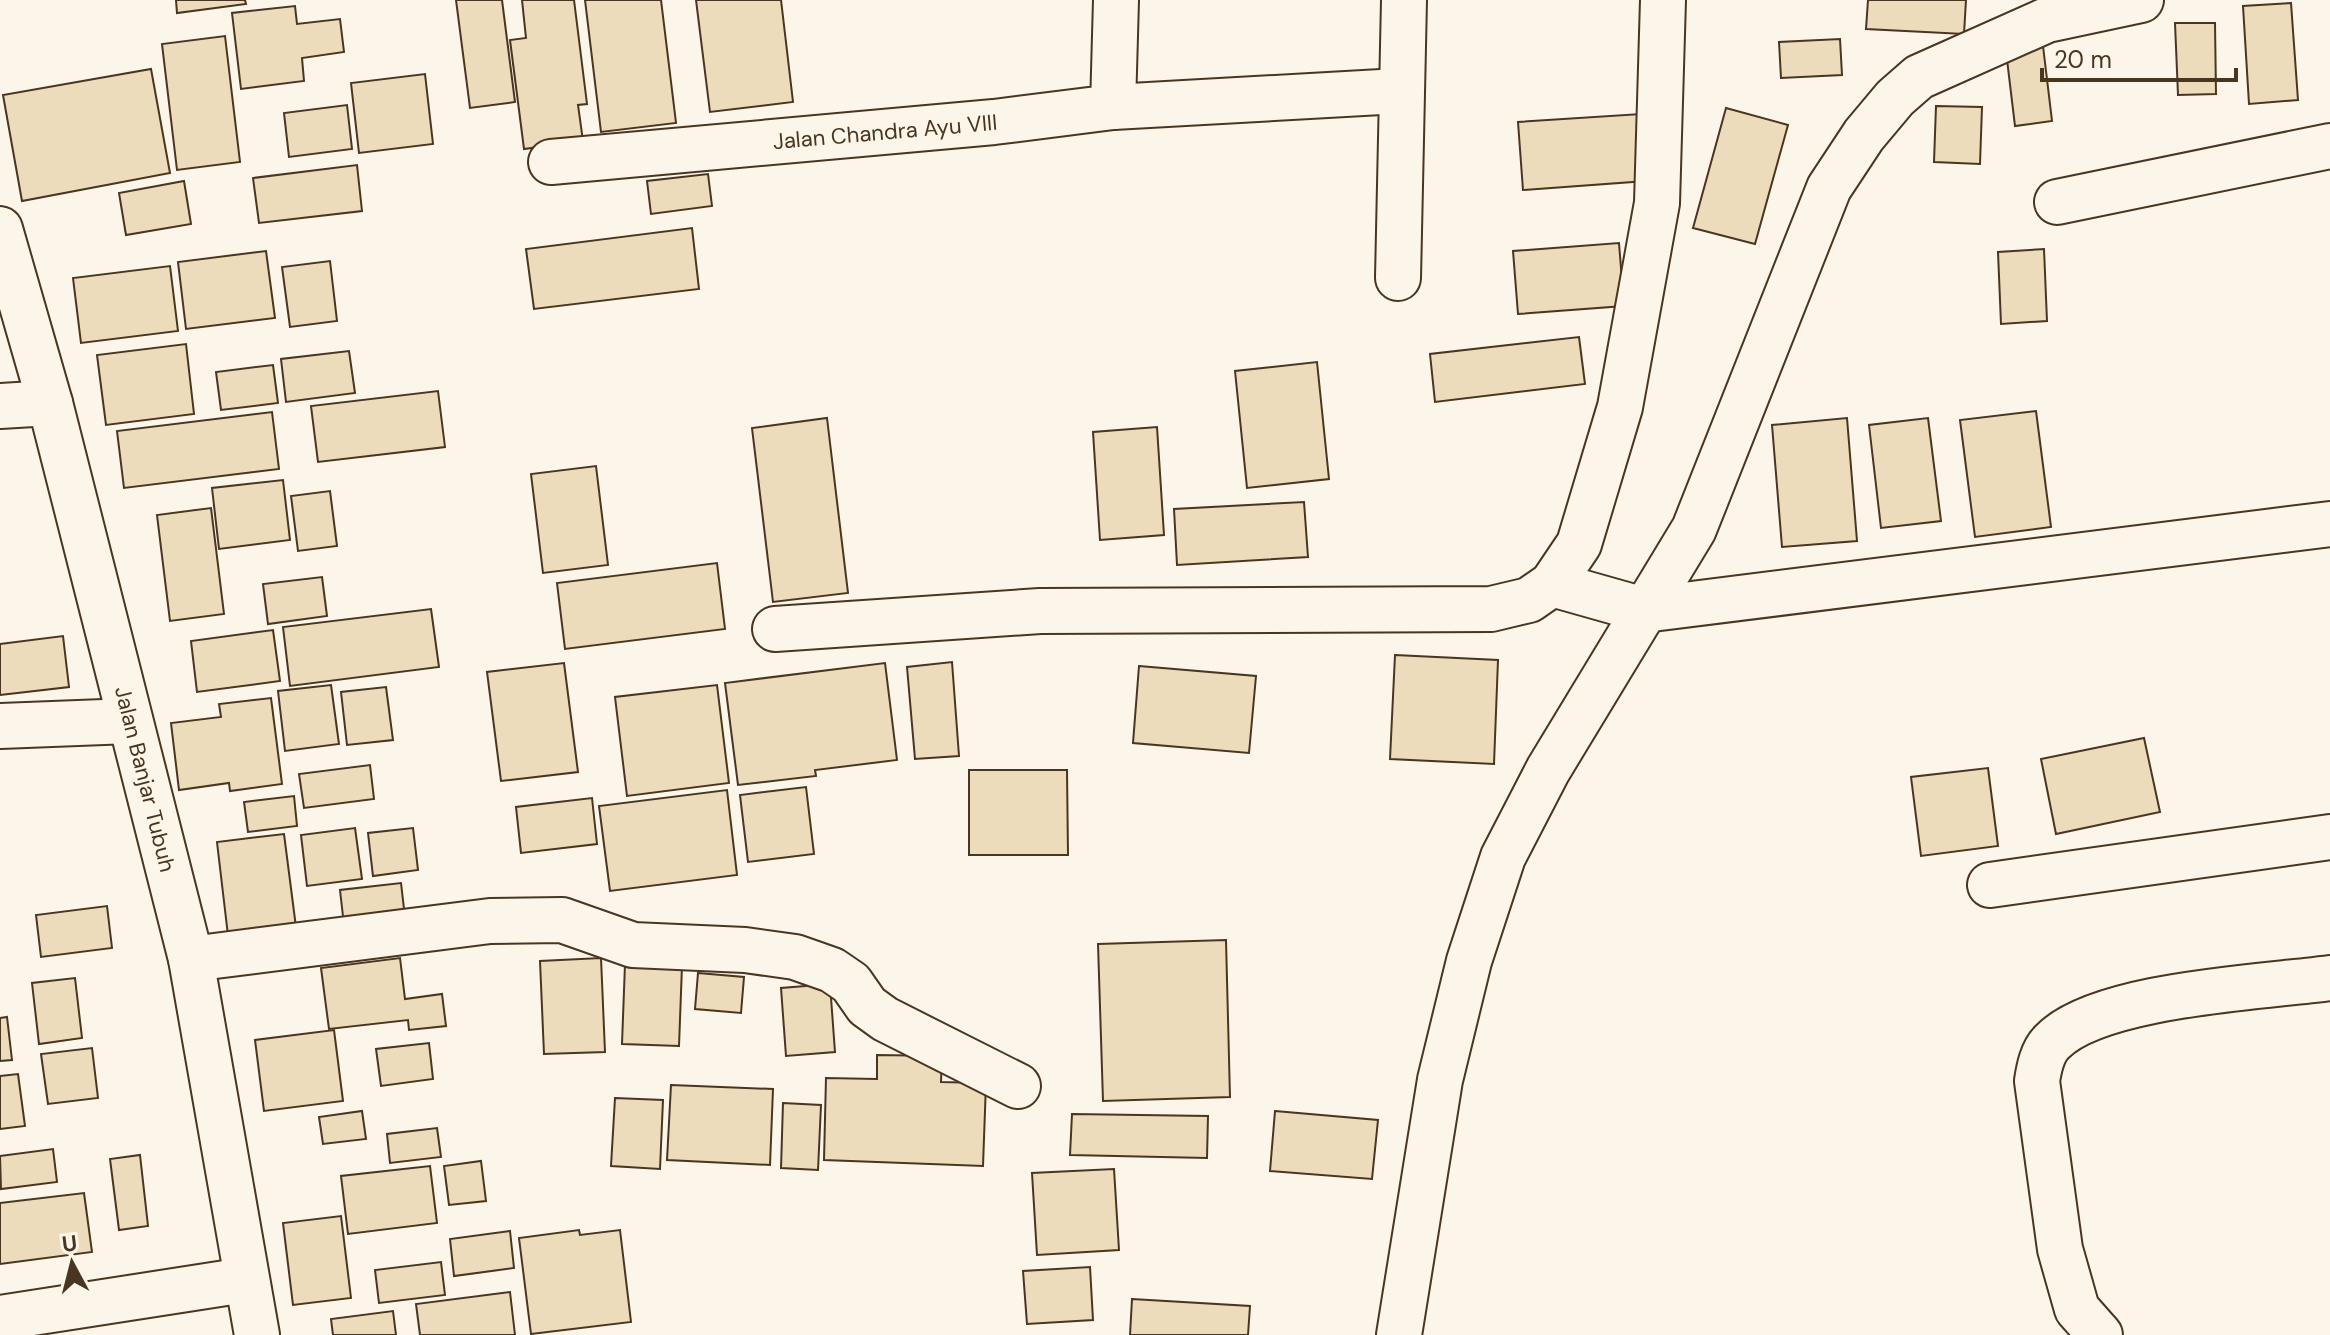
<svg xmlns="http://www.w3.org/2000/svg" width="2330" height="1335" font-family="'DM Sans',sans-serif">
  <rect width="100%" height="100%" fill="#fbf6e9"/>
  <g fill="#ecdcbc" stroke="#4a3520" stroke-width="2">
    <path d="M176,0H245L246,4L177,13Z"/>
    <path d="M456,0H502L515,102L470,108Z"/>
    <path d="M522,0H574L587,104L578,105L583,141L524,149L510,40L526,38Z"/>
    <path d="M585,0H661L676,123L601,132Z"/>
    <path d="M696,0H781L793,102L710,112Z"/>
    <path d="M1868,0H1966L1964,34L1866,29Z"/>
    <path d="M2291,3L2298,100L2249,104L2243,6Z"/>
    <path d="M295,6L297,24L340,19L344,52L302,58L304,81L241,89L232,13Z"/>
    <path d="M2175,23H2215L2216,94L2178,95Z"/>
    <path d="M225,36L240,162L177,170L162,44Z"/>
    <path d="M1840,39L1842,75L1781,78L1779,42Z"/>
    <path d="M2043,46L2052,121L2015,126L2006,51Z"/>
    <path d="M151,69L170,173L22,201L3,95Z"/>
    <path d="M425,74L433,144L359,153L351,83Z"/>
    <path d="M347,105L352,149L289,157L284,113Z"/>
    <path d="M1936,106L1982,107L1980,164L1934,162Z"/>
    <path d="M1726,108L1788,125L1755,244L1693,228Z"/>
    <path d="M1641,114L1646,181L1523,190L1518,122Z"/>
    <path d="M357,165L362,211L259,223L253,178Z"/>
    <path d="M708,174L712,206L651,214L647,181Z"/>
    <path d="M184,181L191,224L126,235L119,193Z"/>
    <path d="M692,228L699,289L534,309L526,249Z"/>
    <path d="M1619,243L1624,306L1518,314L1513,251Z"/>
    <path d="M2044,249L2047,321L2001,324L1998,252Z"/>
    <path d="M266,251L275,318L186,329L178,262Z"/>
    <path d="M330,261L337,321L290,327L282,267Z"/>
    <path d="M170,266L178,331L81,343L73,278Z"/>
    <path d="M1579,337L1585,384L1435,402L1430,354Z"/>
    <path d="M186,344L194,414L106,425L97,355Z"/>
    <path d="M349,351L355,393L286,402L281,359Z"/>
    <path d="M1317,362L1329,479L1247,488L1235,371Z"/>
    <path d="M273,365L278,403L221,410L216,372Z"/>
    <path d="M438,391L445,447L318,462L311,406Z"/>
    <path d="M2036,411L2051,527L1975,537L1960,420Z"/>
    <path d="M272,412L279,469L124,488L117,431Z"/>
    <path d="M827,418L848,593L773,602L752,428Z"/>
    <path d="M1847,418L1857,541L1782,547L1772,425Z"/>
    <path d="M1928,418L1941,521L1881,528L1869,425Z"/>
    <path d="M1157,427L1164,535L1100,540L1093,432Z"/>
    <path d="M596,466L608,565L543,573L531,474Z"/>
    <path d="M283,480L290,540L219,549L212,488Z"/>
    <path d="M330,491L337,546L298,551L291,496Z"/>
    <path d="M1304,502L1308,557L1177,565L1174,509Z"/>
    <path d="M211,508L224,614L170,621L157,515Z"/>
    <path d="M717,563L725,629L565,649L557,583Z"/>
    <path d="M322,577L327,616L268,624L263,584Z"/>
    <path d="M431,609L439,667L290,686L283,627Z"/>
    <path d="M273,630L280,681L197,692L191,641Z"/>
    <path d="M63,636L69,687L0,695V644Z"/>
    <path d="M1395,655L1498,660L1494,764L1390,759Z"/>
    <path d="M952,662L959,756L915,759L907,667Z"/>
    <path d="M564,663L578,772L501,781L487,672Z"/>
    <path d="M885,663L897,760L815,770L816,776L738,785L725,683Z"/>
    <path d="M1139,666L1256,676L1249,753L1133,743Z"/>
    <path d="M331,685L339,744L285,751L278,691Z"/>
    <path d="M717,685L729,783L627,796L615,697Z"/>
    <path d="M386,687L393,740L347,745L341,692Z"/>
    <path d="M271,698L282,784L230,791L229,783L179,790L171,723L221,717L219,704Z"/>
    <path d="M2144,738L2160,812L2056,834L2041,759Z"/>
    <path d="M370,765L374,799L304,808L299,774Z"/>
    <path d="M1988,768L1998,846L1921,856L1911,777Z"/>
    <path d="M969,770H1067L1068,855H969Z"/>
    <path d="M806,787L814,854L748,862L740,795Z"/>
    <path d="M727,790L737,875L610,891L599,806Z"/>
    <path d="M294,796L297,826L248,832L244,802Z"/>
    <path d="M592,798L597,844L521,853L516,807Z"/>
    <path d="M355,828L362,879L307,886L301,835Z"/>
    <path d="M413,828L418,870L373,876L368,833Z"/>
    <path d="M284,834L297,935L229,944L217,842Z"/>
    <path d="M401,883L406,926L345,934L340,890Z"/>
    <path d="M107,906L112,948L41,957L36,915Z"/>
    <path d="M1226,940L1230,1097L1103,1101L1098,944Z"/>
    <path d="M400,958L405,999L442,994L446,1026L409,1030L408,1020L329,1029L321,968Z"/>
    <path d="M601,958L605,1052L544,1054L540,961Z"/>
    <path d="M625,964L682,966L679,1046L622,1044Z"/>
    <path d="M698,973L744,977L741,1013L695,1009Z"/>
    <path d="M75,978L82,1038L39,1044L32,983Z"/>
    <path d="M830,984L835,1052L786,1056L781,988Z"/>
    <path d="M7,1017L12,1060L0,1061V1018Z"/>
    <path d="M334,1030L343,1101L264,1111L255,1040Z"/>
    <path d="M429,1043L433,1079L381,1086L376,1049Z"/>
    <path d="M92,1048L98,1098L48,1104L41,1054Z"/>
    <path d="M877,1055L942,1056L941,1082L986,1083L983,1166L824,1160L826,1078L877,1079Z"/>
    <path d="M18,1074L25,1126L0,1129V1076Z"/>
    <path d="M671,1085L773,1089L770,1165L667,1160Z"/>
    <path d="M615,1098L663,1100L660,1169L611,1166Z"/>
    <path d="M783,1103L821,1105L818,1170L781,1168Z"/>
    <path d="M362,1111L366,1139L323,1144L319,1117Z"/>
    <path d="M1275,1111L1378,1120L1372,1179L1270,1171Z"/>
    <path d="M1072,1114L1208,1116L1207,1158L1070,1155Z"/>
    <path d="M437,1128L441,1157L390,1163L387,1134Z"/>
    <path d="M53,1149L57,1182L1,1189L0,1156Z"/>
    <path d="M140,1155L148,1226L119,1230L110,1159Z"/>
    <path d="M481,1161L486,1201L449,1205L444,1166Z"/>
    <path d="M430,1166L437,1223L348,1234L341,1176Z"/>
    <path d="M1114,1169L1119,1250L1037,1255L1032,1173Z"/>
    <path d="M84,1193L92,1252L0,1264V1203Z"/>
    <path d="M341,1216L351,1298L293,1305L283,1223Z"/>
    <path d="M579,1230L580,1235L620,1230L631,1322L531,1334L519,1238Z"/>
    <path d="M510,1231L514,1268L454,1276L450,1239Z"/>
    <path d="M441,1262L445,1295L379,1303L375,1270Z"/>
    <path d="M1090,1267L1093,1320L1027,1324L1023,1271Z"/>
    <path d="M510,1292L515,1335H420L416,1304Z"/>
    <path d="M1132,1299L1250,1306L1248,1335H1130Z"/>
    <path d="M393,1311L396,1335H333L331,1319Z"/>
  </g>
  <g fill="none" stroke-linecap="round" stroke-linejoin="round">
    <defs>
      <g id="minor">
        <path d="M1113,107L1399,91"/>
        <path d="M551,162L994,122L1113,107L1116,0"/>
        <path d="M2057,202L2330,146"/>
        <path d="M0,229L50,403L191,959L257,1335"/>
        <path d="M1398,278L1404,0"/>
        <path d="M0,406L50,403"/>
        <path d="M1552,584L1644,610L2330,524"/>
        <path d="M775,629L1040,611L1491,609L1529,600L1552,584L1579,544L1620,407L1657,203L1663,0"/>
        <path d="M0,726L130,721"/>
        <path d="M1990,885L2330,837"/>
        <path d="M191,959L490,921L562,920L633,945L745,950L795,957L832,970L851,983L867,1006L885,1019L1018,1086"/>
        <path d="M0,1318L245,1280"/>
        <path d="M1399,1335L1440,1080L1469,961L1503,857L1548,770L1694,529L1829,188L1864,135L1895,98L1919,77L2047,20L2141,0"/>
        <path d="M2100,1335L2077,1309L2060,1249L2037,1081C2039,1068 2042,1052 2052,1042C2098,994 2264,987 2330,978"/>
      </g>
    </defs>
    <use href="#minor" stroke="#4a3520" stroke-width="48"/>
    <use href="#minor" stroke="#fbf6e9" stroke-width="44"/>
  </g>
  <g text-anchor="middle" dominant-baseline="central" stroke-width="6" stroke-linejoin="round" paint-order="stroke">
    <g font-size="22" fill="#4a3520" stroke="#fbf6e9">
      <text transform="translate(885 132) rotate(-5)">Jalan Chandra Ayu VIII</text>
      <text transform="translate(145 779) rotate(76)">Jalan Banjar Tubuh</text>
    </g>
  </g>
  <g transform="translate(72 1263) rotate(353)" stroke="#fbf6e9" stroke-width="6" paint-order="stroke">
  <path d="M0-6L14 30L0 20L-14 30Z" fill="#4a3520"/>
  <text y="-12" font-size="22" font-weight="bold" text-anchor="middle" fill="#4a3520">U</text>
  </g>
  <path d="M2042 68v12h194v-12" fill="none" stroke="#4a3520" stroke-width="4"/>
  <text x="2054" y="68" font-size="24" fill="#4a3520" stroke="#fbf6e9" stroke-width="6" paint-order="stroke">20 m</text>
</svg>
